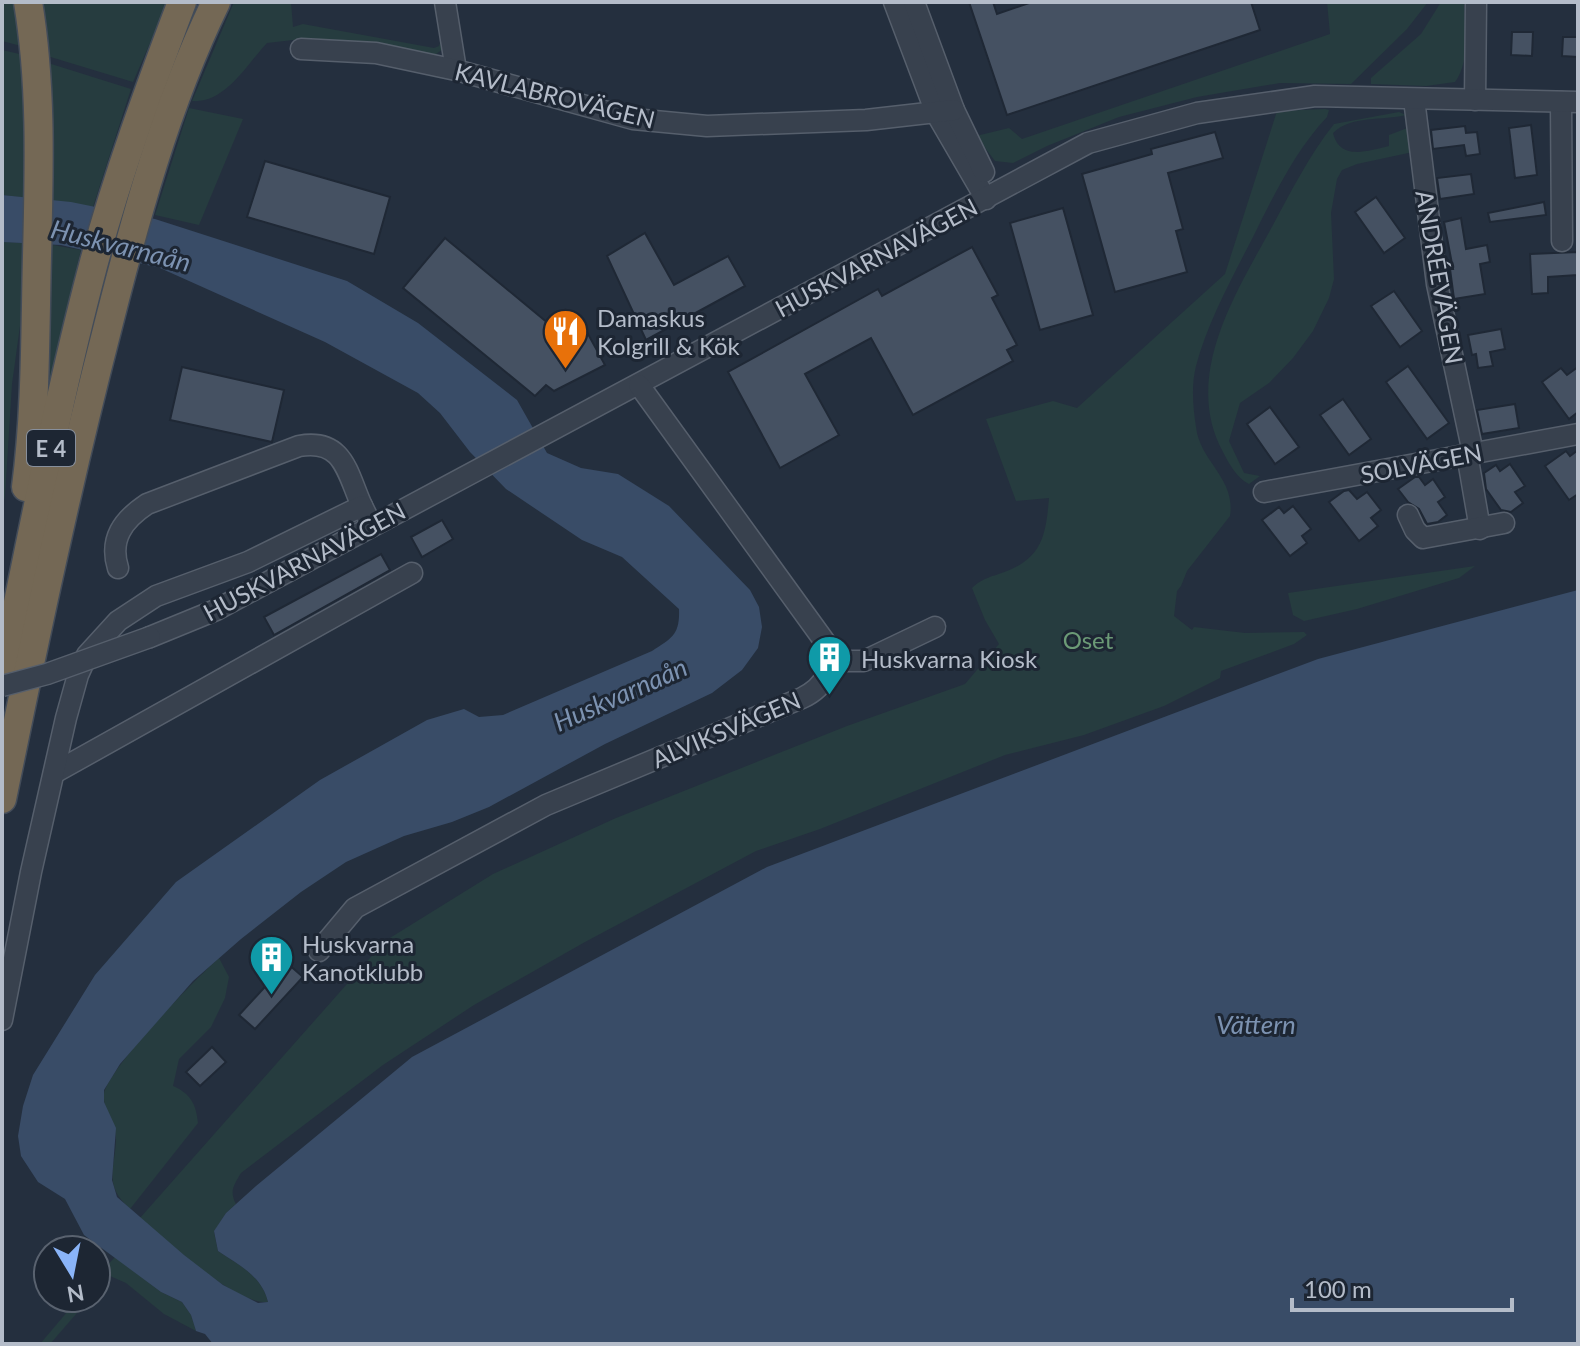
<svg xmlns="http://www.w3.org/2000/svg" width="1580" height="1346" font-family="Lato,sans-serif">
  <rect width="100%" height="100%" fill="#242f3e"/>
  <g fill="#263c3f">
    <path d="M2,2H15L25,47L2,41Z"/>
    <path d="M34,2H168L133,82L44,55Z"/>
    <path d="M234,2H291L293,27L303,24L434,48L439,46L441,40L444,48L435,55L293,40L267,43C247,64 225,104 192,101Z"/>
    <path d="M1327,2H1428L1407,29L1351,84L1280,83L1197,97L1119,117L1047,146L1013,163L995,161L976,136L1009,128L1022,139L1330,34Z"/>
    <path d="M1441,2H1464C1464,28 1471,61 1455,82L1426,86L1371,84V78L1421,34Z"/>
    <path d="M2,50L24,55L28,198L2,195Z"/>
    <path d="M45,62L131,89L93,207L48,200Z"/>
    <path d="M189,108L243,119L199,225L155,215Z"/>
    <path d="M1325,109L1329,110L1327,117C1295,151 1274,195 1253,237C1232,278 1208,321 1196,366C1191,386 1193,407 1196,427C1200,462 1236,478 1230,516L1187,571L1181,586L1177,591L1174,616L1192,630L1194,627L1245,633L1304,632L1307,635L1294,644L1221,671L1220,678L1164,706L1084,735L1005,755L820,829L756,851L585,942L474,1005L383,1065L241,1173C234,1185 229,1191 236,1204L226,1213L214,1232L218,1251C239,1265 262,1276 268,1302C235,1305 166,1240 140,1218L385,941L493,874L616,818L847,726L965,684L999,644L985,620L972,588C984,577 992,577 1007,571C1043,557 1046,533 1049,498L1016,501L986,419L1053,401L1077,408L1225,274L1277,111Z"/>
    <path d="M1399,112L1406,115C1383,121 1351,115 1333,133C1340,161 1367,151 1389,146V135L1410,127L1413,152L1357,164L1342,170L1337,179L1331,213L1334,279L1329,298L1313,331L1293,358L1269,383L1240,403L1229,441L1244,473L1260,476L1249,484C1237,478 1229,464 1223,452C1181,375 1238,290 1274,223C1292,190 1310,154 1334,124Z"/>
    <path d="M3,242L26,243L24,297L12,384L5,496L2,512Z"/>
    <path d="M47,244L81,250L42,415Z"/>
    <path d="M1475,566L1459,578L1357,609L1304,621L1293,615L1288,593Z"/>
    <path d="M219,958L229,977L225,998L211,1027L179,1059L173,1086C191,1094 196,1104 198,1123L130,1209C104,1185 114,1172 116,1141C117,1124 102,1111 104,1094C107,1070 196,978 219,958Z"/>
    <path d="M115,1257L161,1292L182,1302L191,1315L196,1331L164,1314L126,1283L110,1276L96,1291V1278Z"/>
    <path d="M79,1298H90L50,1344H40Z"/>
  </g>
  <path fill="#394c67" d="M2,195L71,202L155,219L347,281L418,323L517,400L547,453L581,468L618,474L669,506L750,590L759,607L762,627L758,648L742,670L712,693L605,744L489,807L452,822L404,836L346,862L301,892L241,939L193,981L120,1064L104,1090V1102L116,1128L112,1180L117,1197L184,1255L223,1285L258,1303L268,1302C262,1276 239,1265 218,1251L214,1231L226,1213L256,1186L412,1057L767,867L1318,659L1578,590V1344H213L205,1334L196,1331L191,1315L182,1302L161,1292L84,1235L65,1199L38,1182L21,1156L18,1136L23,1106L33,1075L95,975L176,882L320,780L427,720L464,709L479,717L503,715L652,651C672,638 680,635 679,609L622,557L582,540L506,489L470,452L440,413L418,393L325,342L160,268L61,245L2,242Z"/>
  <g fill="#455162" stroke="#1f2835" stroke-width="2">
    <path d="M969,2H993L997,14L1032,2H1251L1260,30L1007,115Z"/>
    <path d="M1512,32H1533L1532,56L1511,55Z"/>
    <path d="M1563,37H1578V57L1562,56Z"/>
    <path d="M1531,125L1537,175L1515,178L1509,128Z"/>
    <path d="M1465,126L1466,133L1477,132L1480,154L1466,156L1464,145L1433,149L1431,130Z"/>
    <path d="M1215,132L1223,158L1168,173L1183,229L1176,231L1187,272L1115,292L1082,174L1152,154L1151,149Z"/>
    <path d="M265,161L390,197L374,254L247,217Z"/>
    <path d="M1471,174L1474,194L1440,199L1437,178Z"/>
    <path d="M1376,197L1405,238L1384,253L1355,212Z"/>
    <path d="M1544,202L1546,215L1490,222L1488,213Z"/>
    <path d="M1063,208L1093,315L1040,330L1010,223Z"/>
    <path d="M1461,218L1466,249L1487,245L1490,262L1480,264L1485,294L1454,299L1450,269H1453L1444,222Z"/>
    <path d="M645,233L674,285L728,256L745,286L646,340L607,256Z"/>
    <path d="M445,238L560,333L582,323L605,365L554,391L546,385L535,396L403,288Z"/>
    <path d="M972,247L998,295L992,298L1017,345L1007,350L1013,361L913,415L871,338L805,374L839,435L780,468L728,372L878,289L882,296Z"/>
    <path d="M1578,252V275L1548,277V293L1532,294L1530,254Z"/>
    <path d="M1394,291L1422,331L1400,347L1371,306Z"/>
    <path d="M1501,329L1505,349L1490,352L1493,366L1478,368L1476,354L1472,355L1468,335Z"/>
    <path d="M1408,366L1449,423L1427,439L1386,382Z"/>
    <path d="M182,367L284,390L272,442L170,420Z"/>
    <path d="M1578,367V412L1569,419L1542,382L1561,368L1567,375Z"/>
    <path d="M1343,399L1371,439L1349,455L1320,415Z"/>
    <path d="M1515,404L1519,428L1482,434L1477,410Z"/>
    <path d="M1270,407L1299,447L1275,464L1247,424Z"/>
    <path d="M1578,450V494L1569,500L1545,466L1566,451L1570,456Z"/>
    <path d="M1510,464L1525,486L1515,492L1523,503L1511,512L1501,510L1486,489L1484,473L1496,465L1500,471Z"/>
    <path d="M1415,477H1419L1425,485L1433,479L1445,497L1438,502L1447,515L1438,522L1427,524L1419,509L1408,502L1398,489Z"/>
    <path d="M1349,490L1357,499L1367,492L1381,510L1371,518L1378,526L1359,541L1329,502L1344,491Z"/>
    <path d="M1293,506L1311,529L1302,536L1307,543L1290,556L1262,520L1279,507L1284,513Z"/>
    <path d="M442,520L453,539L422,557L411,537Z"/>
    <path d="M381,554L390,570L274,635L264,617Z"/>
    <path d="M287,963L303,977L255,1029L239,1015Z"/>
    <path d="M212,1047L226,1062L200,1086L186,1072Z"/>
  </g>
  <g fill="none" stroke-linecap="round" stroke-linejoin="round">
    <defs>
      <g id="minor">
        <path d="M445,2L456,70"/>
        <path d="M894,2L936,113L986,199"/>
        <path d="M914,2L954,110L984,172"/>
        <path d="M301,49L376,53L456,70L633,119L707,126L866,120L954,110"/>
        <path d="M1414,99L1437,284L1473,453"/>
        <path d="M1475,100L1476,2"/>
        <path d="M1561,102L1562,241"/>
        <path d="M1467,454L1480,529"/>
        <path d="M1264,492L1578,434"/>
        <path d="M1408,515L1415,530L1423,538L1504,523"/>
        <path d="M118,568C109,539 123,520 147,504L299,446C344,438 347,473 362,506"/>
        <path d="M150,637L216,610L1088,143L1197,113L1315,96L1578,102"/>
        <path d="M831,661H864L935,627"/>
        <path d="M54,773L412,573"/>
        <path d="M319,951L355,908L546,805L802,698C825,687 837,666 825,642L639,385"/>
        <path d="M2,1020L31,872L66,718L78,675L87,655L118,621L156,596L248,562L362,506L372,526"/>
      </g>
      <g id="highway">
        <path d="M26,487C36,411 35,333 37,256C39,171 42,87 28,2"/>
        <path d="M2,680C31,542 57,402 93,266C117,176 149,89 182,2"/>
        <path d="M2,799C34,642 67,485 107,330C135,219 166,105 216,2"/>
      </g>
    </defs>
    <use href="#minor" stroke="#565f6c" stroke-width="23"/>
    <use href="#highway" stroke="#434c59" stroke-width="31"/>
    <use href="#minor" stroke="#38414e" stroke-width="20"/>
    <use href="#highway" stroke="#746855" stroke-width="28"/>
    <defs>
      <path id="minor-bridge" d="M2,686L47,674L150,637"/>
    </defs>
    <use href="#minor-bridge" stroke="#565f6c" stroke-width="23" stroke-linecap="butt"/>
    <use href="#minor-bridge" stroke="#38414e" stroke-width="20"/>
  </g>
  <defs>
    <symbol id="restaurant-pin" viewBox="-11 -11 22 30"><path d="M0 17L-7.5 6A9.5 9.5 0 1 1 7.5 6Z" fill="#e8710a" stroke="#1d2633"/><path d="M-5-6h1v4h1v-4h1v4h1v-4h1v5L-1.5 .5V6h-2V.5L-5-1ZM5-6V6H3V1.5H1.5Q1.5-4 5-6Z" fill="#fff"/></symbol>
    <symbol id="building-pin" viewBox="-11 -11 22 30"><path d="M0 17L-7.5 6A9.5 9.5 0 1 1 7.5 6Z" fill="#0f9aa8" stroke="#1d2633"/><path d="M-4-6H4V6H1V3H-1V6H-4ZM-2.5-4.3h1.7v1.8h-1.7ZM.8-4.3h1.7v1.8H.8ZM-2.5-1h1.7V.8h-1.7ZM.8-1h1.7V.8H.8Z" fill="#fff"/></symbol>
  </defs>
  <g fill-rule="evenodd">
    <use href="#restaurant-pin" x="540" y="306" width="51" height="69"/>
    <use href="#building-pin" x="804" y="632" width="51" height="69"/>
    <use href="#building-pin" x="246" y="932" width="51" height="69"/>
  </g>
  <g text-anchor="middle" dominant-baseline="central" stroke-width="6" stroke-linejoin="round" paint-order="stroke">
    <rect fill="#1d2633" stroke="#878f9c" stroke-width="2" x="27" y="430" width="48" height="36" rx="6"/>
    <g font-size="22" font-weight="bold" fill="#b4bcc9">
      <text x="51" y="448">E 4</text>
    </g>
    <g font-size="24" fill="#b4bcc9" stroke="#1d2633">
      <text transform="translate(555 95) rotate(14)">KAVLABROVÄGEN</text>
      <text transform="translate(876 257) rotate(-28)">HUSKVARNAVÄGEN</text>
      <text transform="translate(1440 277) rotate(80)">ANDRÉEVÄGEN</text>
      <text transform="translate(1421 463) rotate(-11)">SOLVÄGEN</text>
      <text transform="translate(304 561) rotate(-28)">HUSKVARNAVÄGEN</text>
      <text transform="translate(726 729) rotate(-23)">ALVIKSVÄGEN</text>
    </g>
    <g font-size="24" fill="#b4bcc9" stroke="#1d2633" text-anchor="start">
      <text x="597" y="317">Damaskus<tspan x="597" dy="28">Kolgrill &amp; Kök</tspan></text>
      <text x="861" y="658">Huskvarna Kiosk</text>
      <text x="302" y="943">Huskvarna<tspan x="302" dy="28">Kanotklubb</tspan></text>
    </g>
    <g font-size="24" fill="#6b9a76" stroke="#1d2633">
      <text x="1088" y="639">Oset</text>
    </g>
    <g font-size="26" font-style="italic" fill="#7c92b1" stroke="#1d2633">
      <text transform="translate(121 245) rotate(14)">Huskvarnaån</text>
      <text transform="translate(620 694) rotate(-24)">Huskvarnaån</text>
      <text x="1256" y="1024">Vättern</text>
    </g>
  </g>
  <rect width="1580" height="1346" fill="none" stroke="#b4bcc9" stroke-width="8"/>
  <g transform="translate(72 1274) rotate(170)"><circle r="38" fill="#1d2633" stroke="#59626f" stroke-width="2"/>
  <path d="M0-6L14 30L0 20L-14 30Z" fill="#8ab4f8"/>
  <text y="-12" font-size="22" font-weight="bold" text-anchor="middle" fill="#b4bcc9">N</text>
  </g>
  <path d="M1292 1298v12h220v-12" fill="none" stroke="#b4bcc9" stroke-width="4"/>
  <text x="1304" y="1298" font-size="24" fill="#b4bcc9" stroke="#1d2633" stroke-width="6" paint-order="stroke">100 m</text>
</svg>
